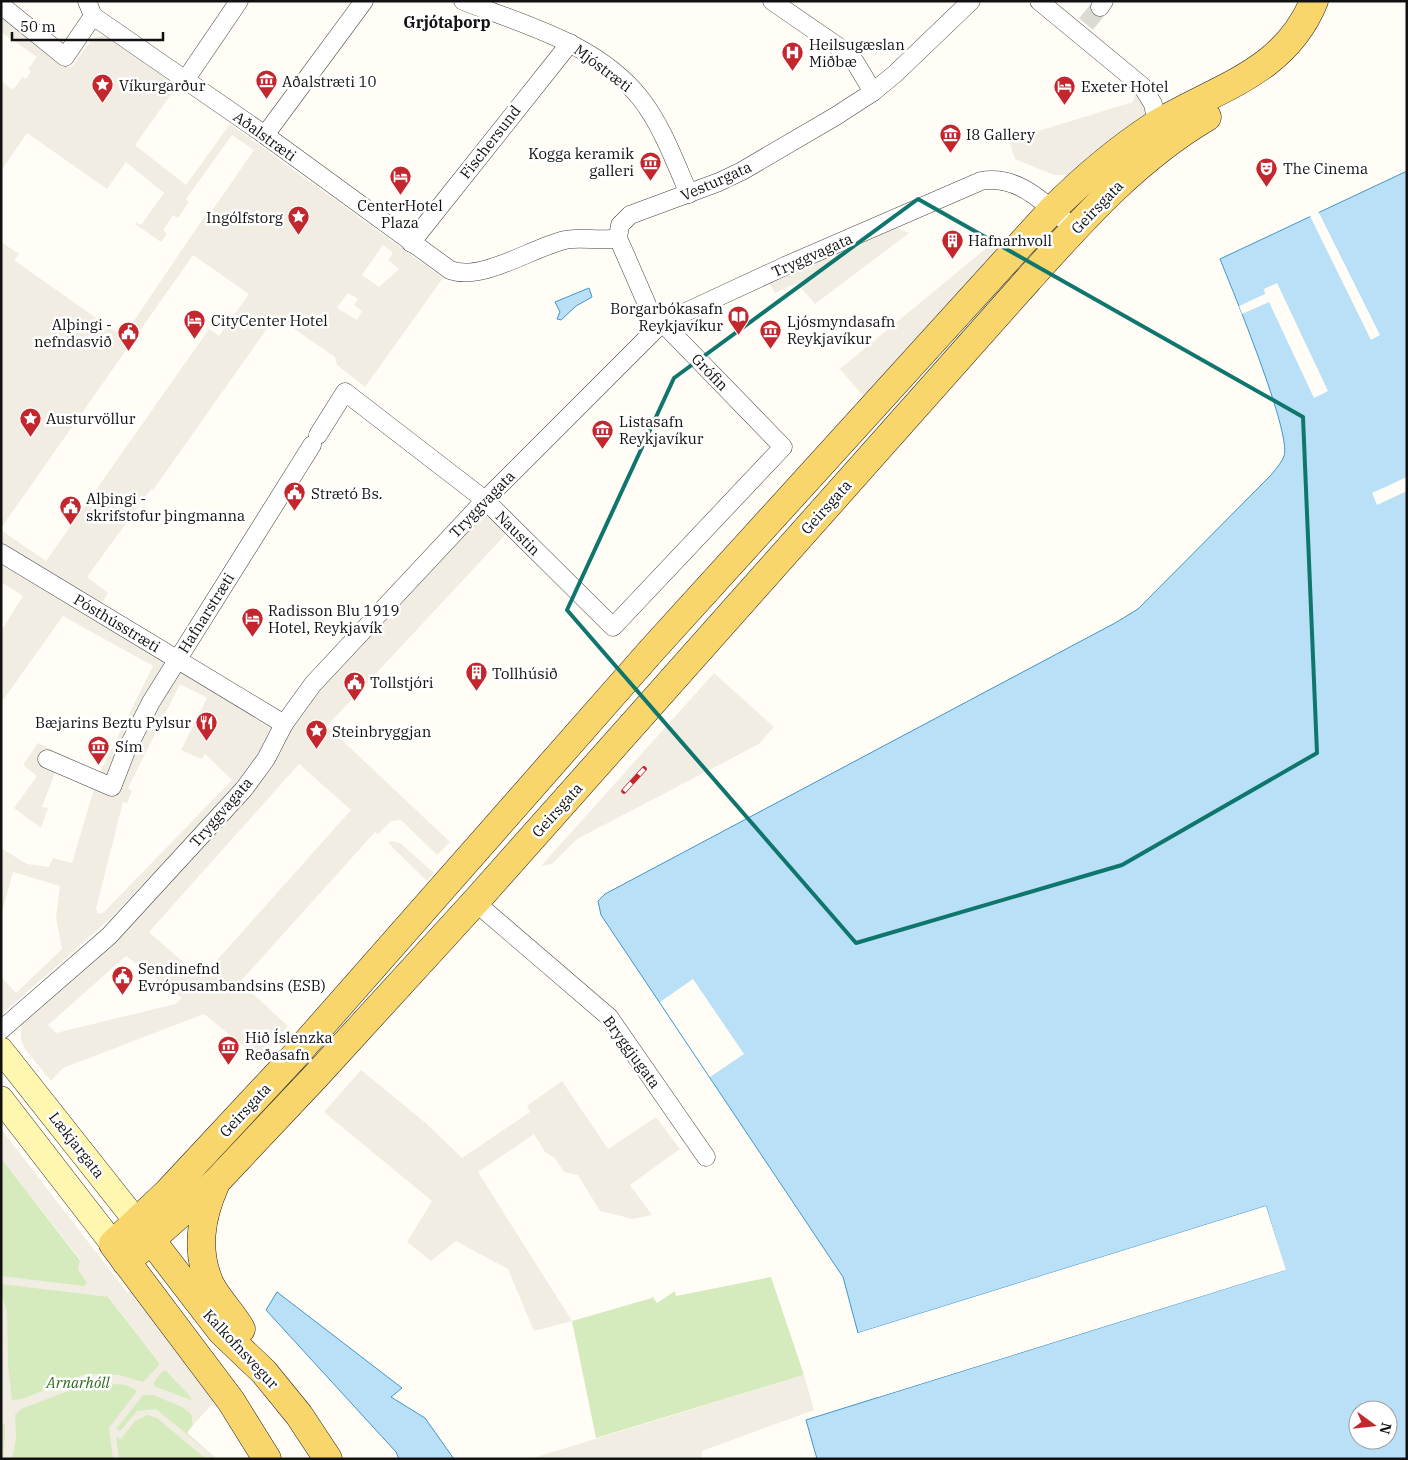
<svg xmlns="http://www.w3.org/2000/svg" width="1408" height="1460" font-family="'IBM Plex Serif',serif">
  <rect width="100%" height="100%" fill="#fffdf5"/>
  <g fill="#d5ebbd">
    <path d="M1,1158L160,1364L191,1397L193,1425L187,1433L217,1459H1Z"/>
    <path d="M771,1277L804,1375L596,1438L572,1321L652,1298V1296L657,1303L675,1291L676,1296Z"/>
  </g>
  <g fill="#f1ede2" fill-rule="evenodd">
    <path d="M1,15L71,68L93,38L104,35L177,86L135,145L186,185L230,124L443,278L365,387L337,365L335,357L276,316L153,490L151,489L87,577L108,593L101,605L1,546V530L46,561L209,329L219,336L249,294L193,255L1,528V242L19,254L14,260L123,337L206,214L209,215L254,150L232,135L186,199L189,202L178,218L173,215L163,230L167,234L161,242L135,224L136,222L141,225L164,193L126,162L107,189L27,133L1,171V81L13,90L22,77L26,79L31,71L28,69L37,57L1,32ZM383,245L393,253L388,260L399,269L379,287L362,275ZM348,293L358,299L354,305L362,311L357,320L337,308Z"/>
    <path d="M1135,93L1142,97L1148,115L1070,175H1054L1015,159L1009,140L1133,102Z"/>
    <path d="M896,227L909,233L815,304L797,283L775,293L769,283Z"/>
    <path d="M999,235L1006,241L867,400L840,369L996,240Z"/>
    <path d="M482,515L492,518L507,533L327,726L450,842L437,855L401,820L391,821L378,834L375,832L240,982L288,1026L257,1057L204,1014L63,1068L51,1081L24,1048L21,1040V1022L126,927L307,697ZM299,764L351,810L201,978L149,932ZM126,956L182,998L175,1004L56,1033L48,1025Z"/>
    <path d="M1,561L269,724L271,728L266,745L237,785L110,919L1,1015V977L16,993L62,949L56,918L60,886L13,872L1,916V848L27,864L49,867L53,858L72,863L94,789L55,773L42,807L48,808L41,828L14,808L37,776L23,765L38,743L100,772L153,666L63,616L1,703V631L23,596L1,582ZM180,684L207,698L181,750L201,759L205,754L232,780L104,912L98,914L96,909L123,802L127,803L132,791L128,788Z"/>
    <path d="M714,673L774,727L759,744L577,839L552,864L541,866Z"/>
    <path d="M391,841L400,843L434,873L427,881L388,843Z"/>
    <path d="M361,1070L428,1125L462,1158L530,1112L527,1106L562,1081L608,1149L656,1117L680,1149L630,1185L652,1215L633,1219L600,1211L578,1175L564,1172L555,1158L545,1152L534,1134L478,1172L572,1321L534,1331L508,1269L456,1241L431,1261L407,1242L432,1201L324,1112Z"/>
    <path d="M1,1129L126,1291L128,1293L130,1291L216,1400L193,1425L191,1414L182,1407L153,1395H143L116,1429L120,1431L137,1411L156,1409L217,1459H206L157,1418L147,1415L135,1421L121,1439L116,1436L119,1459H113L109,1428L137,1391L126,1385L99,1383L84,1385L21,1409L15,1415L16,1439L12,1459H3L5,1435V1424L1,1423V1294L7,1311L8,1365L12,1400L22,1399L86,1374L119,1375L143,1382L160,1364L109,1297L1,1284V1276L84,1286L87,1283L78,1270L80,1259L1,1158ZM166,1370L191,1397V1400L154,1386V1382L163,1371Z"/>
    <path d="M804,1375L814,1410L702,1451L701,1459H530Z"/>
  </g>
  <g fill="#b9e0f7" stroke="#3f96cf" fill-rule="evenodd">
    <path d="M1407,171V1459H817L806,1420L1285,1270L1266,1206L858,1333L843,1277L601,915L598,901L605,894L1115,623L1138,609L1271,475C1275,470 1282,462 1284,456C1292,433 1232,289 1220,259ZM1358,1410H1388V1440H1358Z"/>
    <path d="M589,288L592,297L576,306L561,320L557,319L560,312L555,302Z"/>
    <path d="M277,1292L402,1388L391,1397L425,1418L454,1459H399L396,1452L266,1310Z"/>
  </g>
  <g fill="#fffdf5">
    <path d="M1318,211L1380,335L1371,340L1310,216Z"/>
    <path d="M1277,283L1328,391L1314,398L1269,302L1242,314L1239,306L1265,294L1264,289Z"/>
    <path d="M1407,477V491L1377,505L1372,493Z"/>
    <path d="M693,979L744,1054L710,1077L660,1002Z"/>
    <path d="M1266,1206L1286,1270L878,1397L877,1394L1282,1268L1264,1209L859,1335L858,1333Z"/>
  </g>
  <g fill="none" stroke-linecap="round" stroke-linejoin="round">
    <path stroke="#dbdad3" stroke-width="18" stroke-dasharray="18 9" stroke-linecap="butt" d="M1086,24L1100,7"/>
    <defs>
      <g id="street">
        <path d="M87,1L93,16L265,135L450,270C482,282 531,248 565,240C582,236 600,242 618,238"/>
        <path d="M463,1C525,25 598,44 641,99C662,126 675,162 689,194"/>
        <path d="M772,1L846,52L855,62L873,92"/>
        <path d="M1039,1L1142,86L1153,104L1157,124"/>
        <path d="M1,5L65,57L93,16"/>
        <path d="M1100,7L1104,1"/>
        <path d="M186,79L239,1"/>
        <path d="M265,135L364,1"/>
        <path d="M411,243L570,43"/>
        <path d="M318,435L345,392L485,500L613,627L783,447L649,309L618,238L620,225L630,215L719,182L742,171L836,116L873,92L896,73L971,1"/>
        <path d="M1,553L284,724"/>
        <path d="M47,759L112,787L126,751L151,702L312,445"/>
        <path d="M475,902L609,1017L706,1157"/>
        <path d="M1,1030L109,936L244,789L266,759L284,724L313,684L485,500L662,323L785,266L981,181C1020,174 1047,206 1075,229"/>
      </g>
      <g id="secondary">
        <path d="M1,1050L137,1222"/>
        <path d="M1,1099L113,1244"/>
      </g>
      <g id="primary">
        <path d="M215,1185C201,1217 195,1250 210,1284C218,1300 232,1313 241,1329"/>
        <path d="M141,1227L221,1331L264,1372L299,1415L328,1459"/>
        <path d="M126,1262L216,1182L315,1077L475,902L1028,280C1082,220 1136,159 1207,117"/>
        <path d="M267,1459L231,1401L113,1244L168,1192L292,1059L652,650L1052,210C1084,178 1117,150 1155,125C1217,87 1284,74 1314,1"/>
      </g>
    </defs>
    <use href="#street" stroke="#444" stroke-width="19"/>
    <use href="#secondary" stroke="#333" stroke-width="26"/>
    <use href="#primary" stroke="#222" stroke-width="29"/>
    <use href="#street" stroke="#fff" stroke-width="18"/>
    <use href="#secondary" stroke="#fff6b0" stroke-width="25"/>
    <use href="#primary" stroke="#f9d66b" stroke-width="28"/>
    <defs>
      <path id="rail" d="M624,791L644,769"/>
    </defs>
    <use href="#rail" stroke="#c4262e" stroke-width="5.5"/>
    <use href="#rail" stroke="#fff" stroke-width="4" stroke-dasharray="11" stroke-linecap="butt"/>
  </g>
  <path fill="none" stroke="#0f766e" stroke-width="4" stroke-linejoin="round" d="M918,199L1303,417L1317,753L1122,865L856,943L567,610L674,378Z"/>
  <defs>
    <symbol id="hospital-pin" viewBox="-11 -11 22 30"><path d="M0 17L-7.5 6A9.5 9.5 0 1 1 7.5 6Z" fill="#c4262e" stroke="#fff"/><path d="M-5-5h3v3.5h4V-5h3V5h-3V1.5h-4V5h-3Z" fill="#fff"/></symbol>
    <symbol id="museum-pin" viewBox="-11 -11 22 30"><path d="M0 17L-7.5 6A9.5 9.5 0 1 1 7.5 6Z" fill="#c4262e" stroke="#fff"/><path d="M0-6L6-3V-2H-6V-3ZM-5-1h2V3h-2ZM-1-1h2V3h-2ZM3-1h2V3H3ZM-6 4H6V6H-6Z" fill="#fff"/></symbol>
    <symbol id="sight-pin" viewBox="-11 -11 22 30"><path d="M0 17L-7.5 6A9.5 9.5 0 1 1 7.5 6Z" fill="#c4262e" stroke="#fff"/><path d="M0-6L1.8-2.2L6-1.7L2.9 1.2L3.7 5.4L0 3.3L-3.7 5.4L-2.9 1.2L-6-1.7L-1.8-2.2Z" fill="#fff"/></symbol>
    <symbol id="hotel-pin" viewBox="-11 -11 22 30"><path d="M0 17L-7.5 6A9.5 9.5 0 1 1 7.5 6Z" fill="#c4262e" stroke="#fff"/><path d="M-6-4.5h1.5V1H6V5H4.5V3h-9V5H-6ZM-4 0a1.8 1.8 0 1 1 3.6 0ZM.5 0V-2.5h3Q6-2.5 6 0Z" fill="#fff"/></symbol>
    <symbol id="theatre-pin" viewBox="-11 -11 22 30"><path d="M0 17L-7.5 6A9.5 9.5 0 1 1 7.5 6Z" fill="#c4262e" stroke="#fff"/><path d="M-5-5.5Q0-4 5-5.5V0Q5 5 0 6Q-5 5-5 0ZM-3.3-2.5H-1v1.5H-3.3ZM1-2.5H3.3v1.5H1ZM-2.8 1Q0 5.5 2.8 1Z" fill="#fff"/></symbol>
    <symbol id="building-pin" viewBox="-11 -11 22 30"><path d="M0 17L-7.5 6A9.5 9.5 0 1 1 7.5 6Z" fill="#c4262e" stroke="#fff"/><path d="M-4-6H4V6H1V3H-1V6H-4ZM-2.5-4.3h1.7v1.8h-1.7ZM.8-4.3h1.7v1.8H.8ZM-2.5-1h1.7V.8h-1.7ZM.8-1h1.7V.8H.8Z" fill="#fff"/></symbol>
    <symbol id="library-pin" viewBox="-11 -11 22 30"><path d="M0 17L-7.5 6A9.5 9.5 0 1 1 7.5 6Z" fill="#c4262e" stroke="#fff"/><path d="M-6-4Q-3-5.5-.7-3.5V5Q-3 3-6 4ZM6-4Q3-5.5 .7-3.5V5Q3 3 6 4Z" fill="#fff"/></symbol>
    <symbol id="civic-pin" viewBox="-11 -11 22 30"><path d="M0 17L-7.5 6A9.5 9.5 0 1 1 7.5 6Z" fill="#c4262e" stroke="#fff"/><path d="M-.6-6.5H3V-4.5H.6V-3L4-1V1h2V6H-6V1h2V-1L-.6-3ZM-1.2 2.5V6h2.4V2.5Z" fill="#fff"/></symbol>
    <symbol id="restaurant-pin" viewBox="-11 -11 22 30"><path d="M0 17L-7.5 6A9.5 9.5 0 1 1 7.5 6Z" fill="#c4262e" stroke="#fff"/><path d="M-5-6h1v4h1v-4h1v4h1v-4h1v5L-1.5 .5V6h-2V.5L-5-1ZM5-6V6H3V1.5H1.5Q1.5-4 5-6Z" fill="#fff"/></symbol>
  </defs>
  <g fill-rule="evenodd">
    <use href="#hospital-pin" x="780" y="40" width="25" height="34"/>
    <use href="#museum-pin" x="254" y="68" width="25" height="34"/>
    <use href="#sight-pin" x="90" y="72" width="25" height="34"/>
    <use href="#hotel-pin" x="1052" y="74" width="25" height="34"/>
    <use href="#museum-pin" x="938" y="122" width="25" height="34"/>
    <use href="#museum-pin" x="638" y="150" width="25" height="34"/>
    <use href="#theatre-pin" x="1254" y="156" width="25" height="34"/>
    <use href="#hotel-pin" x="388" y="164" width="25" height="34"/>
    <use href="#sight-pin" x="286" y="204" width="25" height="34"/>
    <use href="#building-pin" x="940" y="228" width="25" height="34"/>
    <use href="#library-pin" x="726" y="304" width="25" height="34"/>
    <use href="#hotel-pin" x="182" y="308" width="25" height="34"/>
    <use href="#museum-pin" x="758" y="318" width="25" height="34"/>
    <use href="#civic-pin" x="116" y="320" width="25" height="34"/>
    <use href="#sight-pin" x="18" y="406" width="25" height="34"/>
    <use href="#museum-pin" x="590" y="418" width="25" height="34"/>
    <use href="#civic-pin" x="282" y="480" width="25" height="34"/>
    <use href="#civic-pin" x="58" y="494" width="25" height="34"/>
    <use href="#hotel-pin" x="240" y="606" width="25" height="34"/>
    <use href="#building-pin" x="464" y="660" width="25" height="34"/>
    <use href="#civic-pin" x="342" y="670" width="25" height="34"/>
    <use href="#restaurant-pin" x="194" y="710" width="25" height="34"/>
    <use href="#sight-pin" x="304" y="718" width="25" height="34"/>
    <use href="#museum-pin" x="86" y="734" width="25" height="34"/>
    <use href="#civic-pin" x="110" y="964" width="25" height="34"/>
    <use href="#museum-pin" x="216" y="1034" width="25" height="34"/>
  </g>
  <g text-anchor="middle" dominant-baseline="central" stroke-width="5" stroke-linejoin="round" paint-order="stroke">
    <g font-size="15" fill="#111" stroke="#fff" text-anchor="start">
      <text x="809" y="44">Heilsugæslan<tspan x="809" dy="17">Miðbæ</tspan></text>
      <text x="282" y="81">Aðalstræti 10</text>
      <text x="119" y="85">Víkurgarður</text>
      <text x="1081" y="86">Exeter Hotel</text>
      <text x="966" y="134">I8 Gallery</text>
      <text x="634" y="153" text-anchor="end">Kogga keramik<tspan x="634" dy="17">galleri</tspan></text>
      <text x="1283" y="168">The Cinema</text>
      <text x="400" y="205" text-anchor="middle">CenterHotel<tspan x="400" dy="17">Plaza</tspan></text>
      <text x="283" y="217" text-anchor="end">Ingólfstorg</text>
      <text x="968" y="240">Hafnarhvoll</text>
      <text x="723" y="308" text-anchor="end">Borgarbókasafn<tspan x="723" dy="17">Reykjavíkur</tspan></text>
      <text x="211" y="320">CityCenter Hotel</text>
      <text x="787" y="321">Ljósmyndasafn<tspan x="787" dy="17">Reykjavíkur</tspan></text>
      <text x="112" y="324" text-anchor="end">Alþingi -<tspan x="112" dy="17">nefndasvið</tspan></text>
      <text x="46" y="418">Austurvöllur</text>
      <text x="619" y="421">Listasafn<tspan x="619" dy="17">Reykjavíkur</tspan></text>
      <text x="311" y="493">Strætó Bs.</text>
      <text x="86" y="498">Alþingi -<tspan x="86" dy="17">skrifstofur þingmanna</tspan></text>
      <text x="268" y="610">Radisson Blu 1919<tspan x="268" dy="17">Hotel, Reykjavík</tspan></text>
      <text x="492" y="673">Tollhúsið</text>
      <text x="370" y="682">Tollstjóri</text>
      <text x="191" y="722" text-anchor="end">Bæjarins Beztu Pylsur</text>
      <text x="332" y="731">Steinbryggjan</text>
      <text x="115" y="746">Sím</text>
      <text x="138" y="968">Sendinefnd<tspan x="138" dy="17">Evrópusambandsins (ESB)</tspan></text>
      <text x="245" y="1037">Hið Íslenzka<tspan x="245" dy="17">Reðasafn</tspan></text>
    </g>
    <g font-size="15" fill="#111" stroke="#fff">
      <text transform="translate(603 68) rotate(37)">Mjóstræti</text>
      <text transform="translate(265 136) rotate(36)">Aðalstræti</text>
      <text transform="translate(490 142) rotate(-52)">Fischersund</text>
      <text transform="translate(716 181) rotate(-24)">Vesturgata</text>
      <text transform="translate(1097 207) rotate(-46)">Geirsgata</text>
      <text transform="translate(812 255) rotate(-24)">Tryggvagata</text>
      <text transform="translate(710 372) rotate(46)">Grófin</text>
      <text transform="translate(482 504) rotate(-46)">Tryggvagata</text>
      <text transform="translate(826 507) rotate(-48)">Geirsgata</text>
      <text transform="translate(518 533) rotate(45)">Naustin</text>
      <text transform="translate(206 613) rotate(-58)">Hafnarstræti</text>
      <text transform="translate(117 623) rotate(31)">Pósthússtræti</text>
      <text transform="translate(557 810) rotate(-48)">Geirsgata</text>
      <text transform="translate(221 812) rotate(-49)">Tryggvagata</text>
      <text transform="translate(632 1052) rotate(54)">Bryggjugata</text>
      <text transform="translate(245 1110) rotate(-47)">Geirsgata</text>
      <text transform="translate(77 1145) rotate(52)">Lækjargata</text>
      <text transform="translate(241 1349) rotate(47)">Kalkofnsvegur</text>
    </g>
    <g font-size="15" font-style="italic" fill="#2f6b1f" stroke="#fff">
      <text x="78" y="1382">Arnarhóll</text>
    </g>
    <g font-size="16" font-weight="bold" fill="#111" stroke="#fff">
      <text x="447" y="22">Grjótaþorp</text>
    </g>
  </g>
  <rect width="1408" height="1460" fill="none" stroke="#111111" stroke-width="5"/>
  <g transform="translate(1373 1425) rotate(105)"><circle r="24" fill="#ffffff" stroke="#a0a0a0"/>
  <path d="M0-4L9 19L0 12L-9 19Z" fill="#c4262e"/>
  <text y="-8" font-size="14" font-weight="bold" text-anchor="middle" fill="#111111">N</text>
  </g>
  <path d="M12 32v8h151v-8" fill="none" stroke="#111111" stroke-width="2.5"/>
  <text x="20" y="32" font-size="15" fill="#111111" stroke="#ffffff" stroke-width="4" paint-order="stroke">50 m</text>
</svg>
